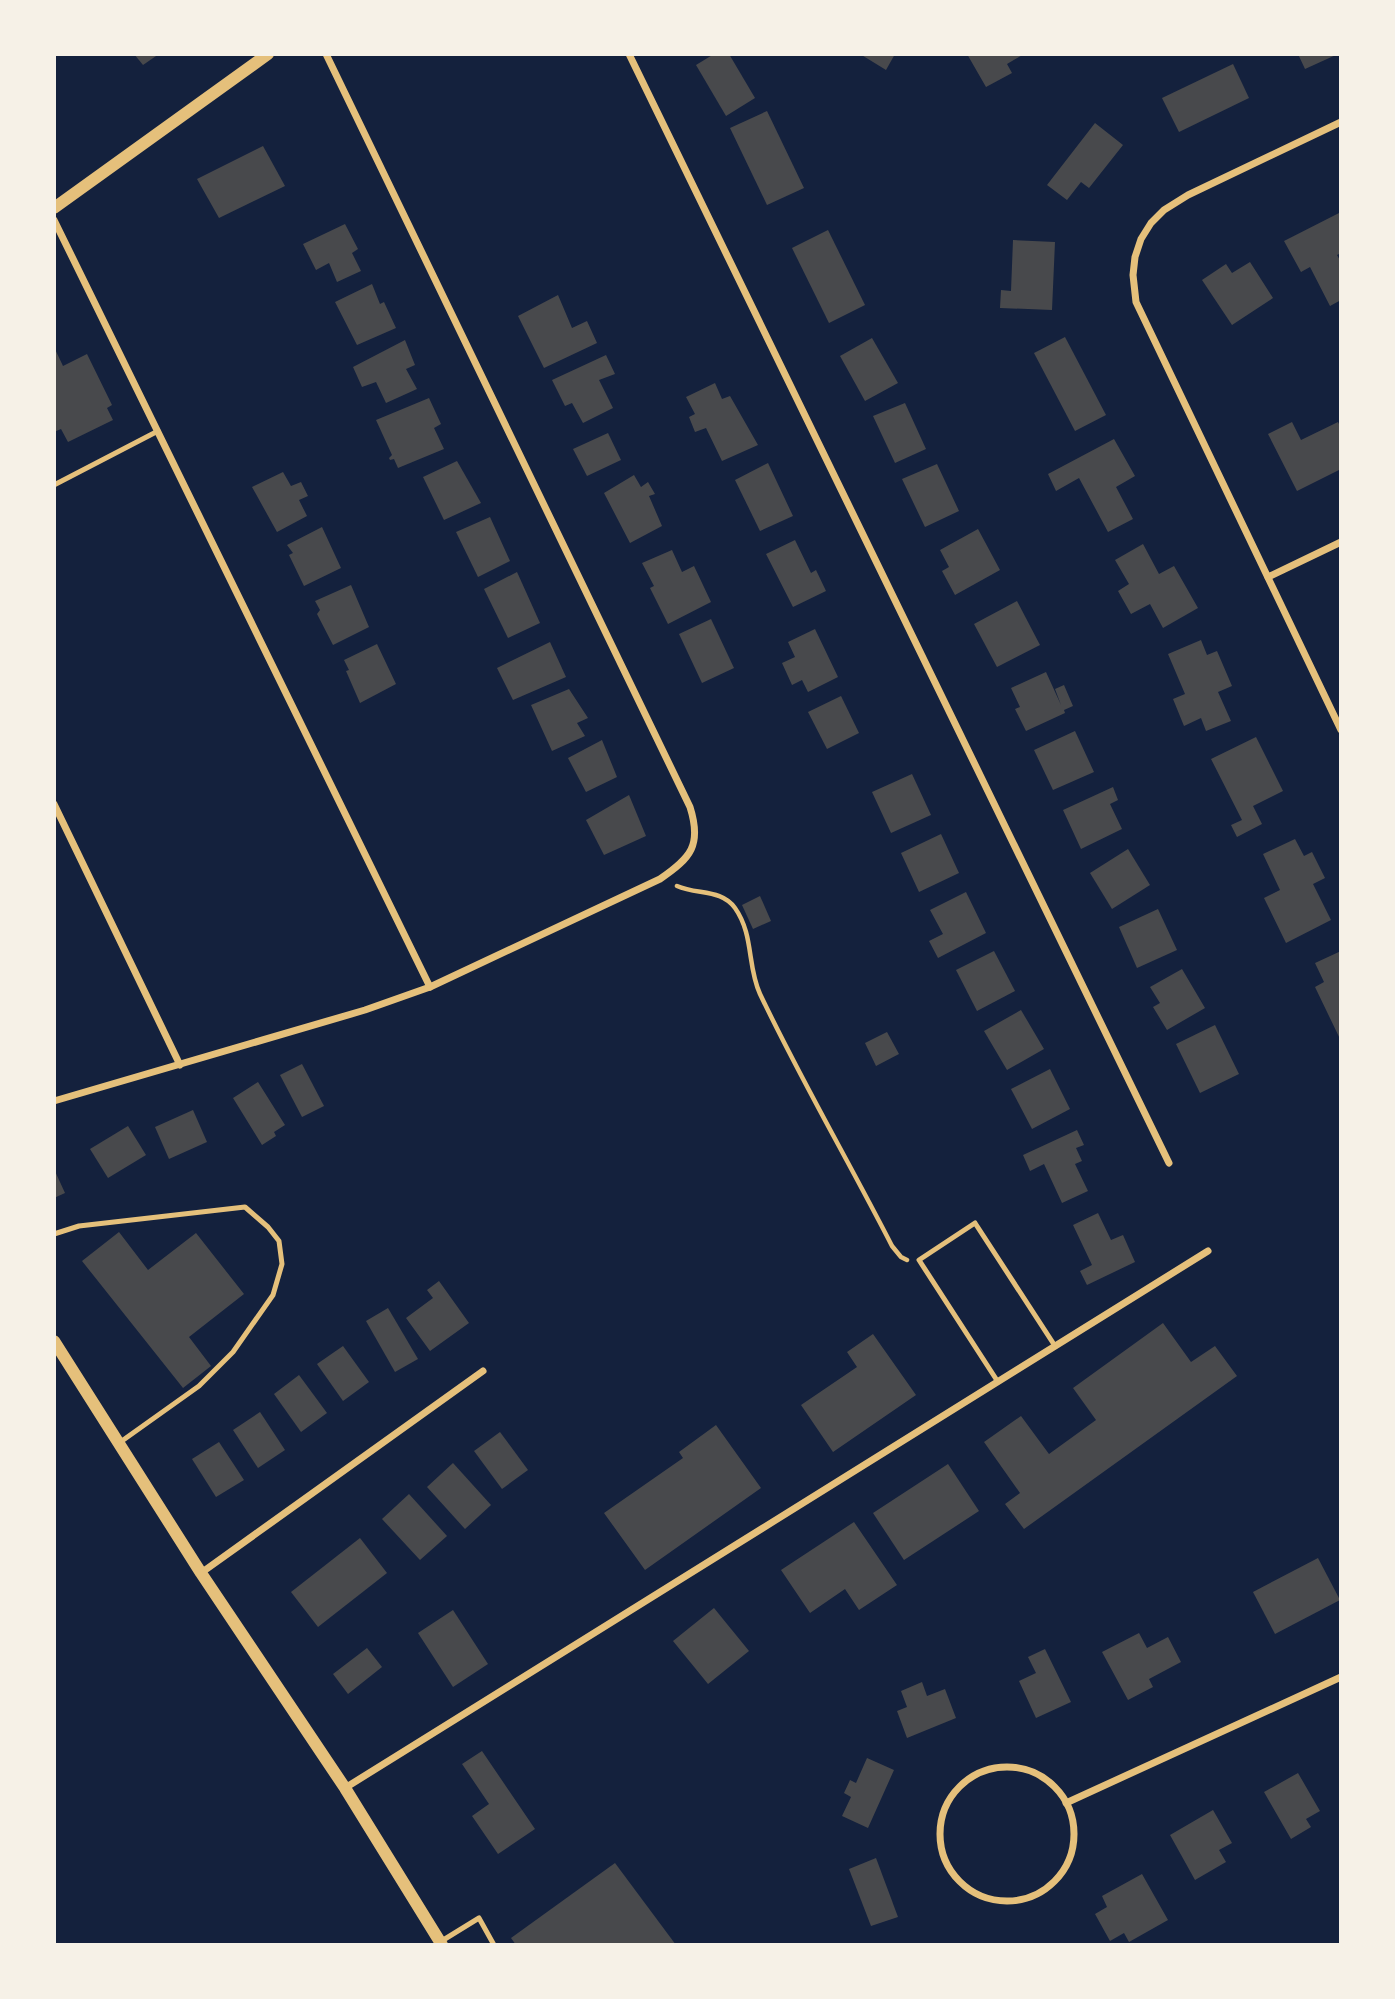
<svg xmlns="http://www.w3.org/2000/svg" width="1395" height="1999" font-family="'Roboto Condensed',sans-serif">
  <rect width="100%" height="100%" fill="#14213d"/>
  <g fill="#48494c">
    <path d="M134,54H159L143,65Z"/>
    <path d="M714,54H729L755,98L726,116L696,65Z"/>
    <path d="M860,54H895L886,70Z"/>
    <path d="M967,54H1024L1007,64L1012,73L986,87Z"/>
    <path d="M1298,54H1338L1305,69Z"/>
    <path d="M1233,64L1249,98L1179,132L1162,98Z"/>
    <path d="M767,111L804,188L767,205L730,128Z"/>
    <path d="M1095,123L1123,145L1089,188L1081,182L1067,200L1047,185Z"/>
    <path d="M263,146L285,186L219,218L197,179Z"/>
    <path d="M1341,212V253L1337,255L1341,262V300L1330,306L1310,267L1301,272L1284,241Z"/>
    <path d="M345,224L358,249L352,253L361,271L337,282L329,263L316,270L303,244Z"/>
    <path d="M828,230L865,305L829,323L792,248Z"/>
    <path d="M1013,240L1055,242L1052,310L1000,308L1001,290L1011,291Z"/>
    <path d="M1250,262L1273,298L1232,325L1202,280L1226,264L1232,273Z"/>
    <path d="M372,284L380,304L384,302L396,328L357,345L335,302Z"/>
    <path d="M558,295L572,328L587,321L597,343L544,368L518,316Z"/>
    <path d="M1065,337L1106,415L1075,431L1034,353Z"/>
    <path d="M872,338L898,383L865,401L840,356Z"/>
    <path d="M405,340L415,365L406,369L417,389L386,403L376,382L362,387L353,367Z"/>
    <path d="M54,347L63,366L87,354L112,405L107,408L113,420L68,442L61,429L54,432Z"/>
    <path d="M606,355L615,374L599,380L613,408L583,423L572,403L565,406L552,380Z"/>
    <path d="M715,383L722,399L730,396L758,445L722,461L706,428L695,432L689,417L695,414L686,397Z"/>
    <path d="M429,398L441,424L434,428L444,449L398,468L394,459L390,460L389,458L392,455L376,420Z"/>
    <path d="M905,403L926,449L895,463L873,416Z"/>
    <path d="M1292,422L1301,440L1338,422L1341,428V469L1297,491L1268,434Z"/>
    <path d="M608,433L621,460L587,476L573,449Z"/>
    <path d="M1114,439L1135,476L1116,487L1133,519L1108,532L1079,478L1056,491L1048,474Z"/>
    <path d="M457,461L481,503L444,520L423,477Z"/>
    <path d="M768,463L793,516L760,531L735,480Z"/>
    <path d="M937,464L959,511L925,527L902,479Z"/>
    <path d="M283,472L291,486L301,482L308,496L299,500L307,516L277,532L252,487Z"/>
    <path d="M634,475L641,487L648,482L655,494L649,496L662,526L630,543L604,493Z"/>
    <path d="M490,517L510,561L478,577L456,532Z"/>
    <path d="M322,527L341,568L304,586L289,555L293,553L287,545Z"/>
    <path d="M978,529L1000,570L955,595L942,571L949,567L940,550Z"/>
    <path d="M795,540L811,573L816,570L826,591L793,607L766,554Z"/>
    <path d="M1143,544L1159,574L1174,566L1198,608L1163,628L1150,604L1131,614L1118,591L1129,584L1115,560Z"/>
    <path d="M672,550L682,572L694,566L711,602L668,624L650,588L654,586L642,563Z"/>
    <path d="M517,572L540,623L508,638L484,589Z"/>
    <path d="M351,585L369,627L333,645L317,614L320,610L315,601Z"/>
    <path d="M1017,601L1040,645L997,667L974,624Z"/>
    <path d="M711,619L734,668L702,683L679,634Z"/>
    <path d="M815,629L838,677L808,692L802,680L792,685L782,663L795,657L788,642Z"/>
    <path d="M1201,640L1207,655L1217,651L1232,686L1218,692L1231,721L1206,731L1201,718L1184,726L1173,699L1185,694L1168,654Z"/>
    <path d="M550,642L566,677L513,700L497,668Z"/>
    <path d="M377,644L396,684L360,703L346,671L349,670L344,660Z"/>
    <path d="M1046,672L1061,705L1055,689L1064,685L1073,706L1064,710L1065,713L1026,731L1015,709L1020,707L1011,688Z"/>
    <path d="M569,689L588,718L577,723L585,736L552,751L531,705Z"/>
    <path d="M841,696L859,733L827,749L808,712Z"/>
    <path d="M1075,731L1094,772L1053,790L1034,750Z"/>
    <path d="M1256,737L1283,791L1253,806L1262,824L1237,837L1231,825L1242,820L1211,759Z"/>
    <path d="M602,740L617,777L586,792L568,758Z"/>
    <path d="M912,774L931,815L891,833L872,792Z"/>
    <path d="M1113,787L1118,800L1110,804L1122,829L1081,849L1063,810Z"/>
    <path d="M629,795L646,836L604,855L586,820Z"/>
    <path d="M941,834L959,873L919,892L901,853Z"/>
    <path d="M1295,839L1304,856L1312,852L1325,878L1313,884L1331,920L1286,943L1264,898L1280,890L1263,854Z"/>
    <path d="M1128,849L1150,885L1112,909L1090,873Z"/>
    <path d="M966,892L986,933L938,958L929,941L943,934L930,910Z"/>
    <path d="M760,896L771,921L753,929L742,905Z"/>
    <path d="M1158,909L1177,950L1137,968L1119,927Z"/>
    <path d="M994,951L1015,991L977,1011L956,970Z"/>
    <path d="M1341,951V1041L1315,987L1324,982L1315,963Z"/>
    <path d="M1182,969L1205,1008L1167,1030L1153,1007L1160,1003L1150,987Z"/>
    <path d="M1021,1010L1044,1049L1007,1070L984,1031Z"/>
    <path d="M1215,1025L1239,1074L1200,1093L1176,1044Z"/>
    <path d="M887,1032L899,1054L876,1066L865,1043Z"/>
    <path d="M302,1064L324,1106L302,1117L280,1075Z"/>
    <path d="M1050,1069L1070,1109L1032,1129L1011,1089Z"/>
    <path d="M258,1082L285,1125L274,1132L276,1136L262,1145L233,1098Z"/>
    <path d="M193,1110L207,1142L169,1159L155,1127Z"/>
    <path d="M128,1126L146,1155L108,1178L90,1149Z"/>
    <path d="M1077,1130L1084,1145L1076,1148L1082,1161L1075,1164L1088,1191L1062,1203L1044,1164L1030,1171L1023,1155Z"/>
    <path d="M54,1169L65,1193L54,1198Z"/>
    <path d="M1098,1213L1111,1240L1123,1235L1135,1262L1087,1285L1080,1271L1092,1265L1073,1225Z"/>
    <path d="M119,1232L148,1270L196,1233L244,1294L189,1337L211,1366L183,1388L82,1261Z"/>
    <path d="M439,1281L469,1323L430,1351L406,1318L433,1298L427,1290Z"/>
    <path d="M388,1308L418,1359L395,1372L366,1321Z"/>
    <path d="M1163,1323L1191,1362L1215,1346L1237,1376L1024,1529L1005,1504L1020,1493L984,1442L1021,1416L1049,1454L1096,1420L1073,1388Z"/>
    <path d="M873,1334L916,1395L833,1452L801,1405L857,1367L847,1352Z"/>
    <path d="M343,1346L369,1382L343,1401L317,1364Z"/>
    <path d="M299,1375L327,1413L301,1432L274,1394Z"/>
    <path d="M260,1412L285,1450L258,1468L233,1430Z"/>
    <path d="M716,1425L761,1488L645,1570L604,1513L683,1458L679,1452Z"/>
    <path d="M500,1432L528,1470L502,1489L474,1451Z"/>
    <path d="M219,1442L244,1480L216,1497L192,1459Z"/>
    <path d="M453,1463L491,1505L465,1529L427,1487Z"/>
    <path d="M948,1464L979,1511L904,1560L873,1513Z"/>
    <path d="M409,1494L447,1536L420,1560L382,1519Z"/>
    <path d="M854,1522L897,1585L859,1610L845,1589L810,1613L781,1570Z"/>
    <path d="M360,1538L387,1573L318,1627L291,1592Z"/>
    <path d="M1318,1558L1340,1600L1275,1634L1253,1592Z"/>
    <path d="M714,1608L749,1651L708,1684L673,1641Z"/>
    <path d="M453,1610L488,1664L453,1687L418,1633Z"/>
    <path d="M1139,1633L1147,1648L1168,1637L1181,1662L1149,1679L1153,1687L1128,1700L1102,1652Z"/>
    <path d="M367,1648L382,1667L348,1694L333,1674Z"/>
    <path d="M1045,1649L1071,1702L1036,1718L1019,1681L1036,1673L1028,1657Z"/>
    <path d="M922,1682L927,1696L945,1689L956,1718L907,1738L897,1711L907,1707L901,1691Z"/>
    <path d="M482,1751L535,1829L498,1854L472,1816L489,1804L462,1764Z"/>
    <path d="M867,1758L894,1770L868,1828L842,1816L851,1797L844,1793L850,1780L856,1783Z"/>
    <path d="M1298,1773L1320,1811L1306,1819L1311,1827L1291,1839L1264,1792Z"/>
    <path d="M1213,1810L1232,1843L1219,1850L1226,1862L1195,1880L1170,1835Z"/>
    <path d="M876,1858L898,1917L871,1926L849,1869Z"/>
    <path d="M615,1863L676,1945H516L511,1938Z"/>
    <path d="M1142,1874L1168,1920L1129,1942L1124,1933L1110,1941L1095,1914L1107,1907L1102,1896Z"/>
  </g>
  <g fill="none" stroke-linecap="round" stroke-linejoin="round">
    <path stroke="#e5c07b" stroke-width="4.5" d="M677,886C698,895 721,889 735,908C754,935 747,966 760,994C801,1080 849,1162 892,1246L901,1257L907,1260"/>
    <g stroke="#e5c07b" stroke-width="5">
      <path d="M54,485L158,431"/>
      <path d="M54,1234L79,1226L245,1207L268,1227L279,1241L282,1264L273,1295L233,1352L199,1386L119,1443"/>
      <path d="M998,1382L919,1260L975,1223L1055,1346"/>
      <path d="M440,1942L479,1918L494,1945"/>
    </g>
    <g stroke="#e5c07b" stroke-width="7">
      <path d="M629,54L1169,1163"/>
      <path d="M1341,122L1188,195L1164,210L1151,223L1141,239L1135,257L1133,275L1136,302L1341,730"/>
      <path d="M54,220L430,987"/>
      <path d="M1268,577L1341,542"/>
      <path d="M54,804L180,1065"/>
      <path d="M54,1101L365,1010L430,987L660,879C691,858 702,845 690,807L326,54"/>
      <path d="M201,1573L483,1371"/>
      <circle cx="1007" cy="1834" r="67"/>
      <path d="M345,1788L1208,1251"/>
      <path d="M1066,1803L1341,1677"/>
    </g>
    <g stroke="#e5c07b" stroke-width="12">
      <path d="M54,208L268,54"/>
      <path d="M54,1341L201,1573L345,1788L442,1945"/>
    </g>
  </g>
  <rect width="1395" height="1999" fill="none" stroke="#f6f1e7" stroke-width="112"/>
</svg>
